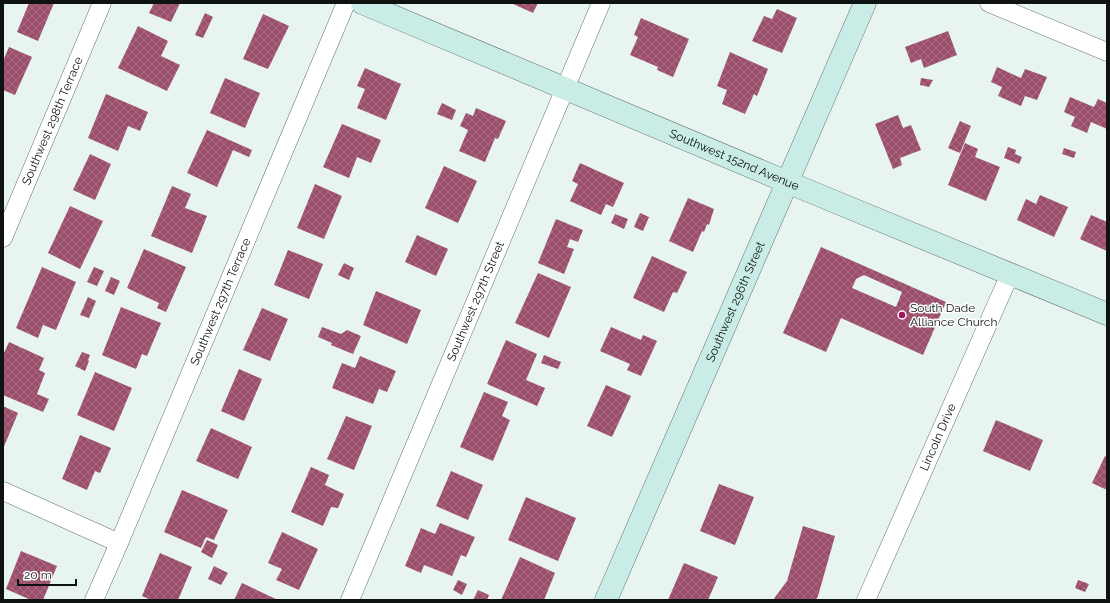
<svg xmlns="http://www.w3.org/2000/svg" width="1110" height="603" font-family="Raleway,sans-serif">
  <defs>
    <pattern id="building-cross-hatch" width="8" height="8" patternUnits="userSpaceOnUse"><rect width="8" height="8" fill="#9c4e6c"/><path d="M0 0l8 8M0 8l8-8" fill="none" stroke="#a46e83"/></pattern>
  </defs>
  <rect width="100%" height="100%" fill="#e8f4f0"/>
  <g fill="url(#building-cross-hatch)" fill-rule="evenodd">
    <path d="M29,3H54L38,41L17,32Z"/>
    <path d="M154,3H180L171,22L149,13Z"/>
    <path d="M511,3H538L533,13Z"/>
    <path d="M777,9L797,18L782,53L752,41L764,16L772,19Z"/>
    <path d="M205,13L213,17L203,38L195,35Z"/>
    <path d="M263,14L289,26L268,69L243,59Z"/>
    <path d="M641,18L689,39L673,77L657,70L658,67L630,55L638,37L634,35Z"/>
    <path d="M138,26L168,41L161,56L180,65L167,91L118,68Z"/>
    <path d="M948,31L957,55L924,68L921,59L911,63L905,47Z"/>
    <path d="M9,47L32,57L15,95L3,90V61Z"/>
    <path d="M730,52L768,69L757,96L754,94L745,114L722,104L727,90L717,86Z"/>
    <path d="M997,67L1021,78L1025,69L1047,77L1037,100L1025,96L1021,106L998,96L1002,87L991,82Z"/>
    <path d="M365,68L401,84L386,120L357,108L365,89L357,86Z"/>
    <path d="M225,78L260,93L245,128L210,113Z"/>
    <path d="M921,78L933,80L929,87L920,85Z"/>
    <path d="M106,94L148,112L140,131L128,126L118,151L88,138Z"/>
    <path d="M1070,97L1094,107L1098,99L1107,103V129L1091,122L1087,133L1071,126L1075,117L1064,112Z"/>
    <path d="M442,103L456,110L452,120L437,114Z"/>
    <path d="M476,108L506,121L498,139L495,138L485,162L459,151L468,130L460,126L466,113L473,116Z"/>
    <path d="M898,115L903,128L911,125L921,150L900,158L902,165L893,169L875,124Z"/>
    <path d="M960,121L971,126L960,153L948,148Z"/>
    <path d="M342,124L381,140L371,163L357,157L349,178L323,167Z"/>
    <path d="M207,130L252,150L249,157L233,150L217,187L187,173Z"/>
    <path d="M965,143L978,149L975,157L1000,167L986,201L948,185Z"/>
    <path d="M1008,147L1016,150L1015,154L1022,157L1019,164L1004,158Z"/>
    <path d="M1064,148L1076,152L1074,158L1062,154Z"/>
    <path d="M90,154L111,164L95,200L73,190Z"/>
    <path d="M580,163L624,183L613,207L606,204L601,215L570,201L578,184L572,181Z"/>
    <path d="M444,166L477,181L458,223L425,208Z"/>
    <path d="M315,184L342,196L324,239L297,228Z"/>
    <path d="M172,186L191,194L185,208L207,216L192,253L151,236Z"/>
    <path d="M1040,195L1068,207L1054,237L1017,220L1026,199L1036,204Z"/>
    <path d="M688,198L714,209L709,225L707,224L704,232L702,231L693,252L669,241Z"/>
    <path d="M70,206L103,221L80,269L48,253Z"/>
    <path d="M640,213L649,217L643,231L634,227Z"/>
    <path d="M615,214L628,219L624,229L611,223Z"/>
    <path d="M1091,215L1107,222V251L1080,239Z"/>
    <path d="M556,219L583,230L578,242L570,239L567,247L574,249L564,274L538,263Z"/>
    <path d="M417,235L448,249L436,276L405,262Z"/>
    <path d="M821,247L946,302L923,355L841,318L826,352L783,333ZM864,275L902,292L896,307L852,288L856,279Z"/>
    <path d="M144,249L186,267L166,312L157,308L159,303L127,288Z"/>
    <path d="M288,250L323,264L309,299L274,285Z"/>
    <path d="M652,256L687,272L677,293L673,292L664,312L633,298Z"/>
    <path d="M344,263L354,268L349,280L338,275Z"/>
    <path d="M42,267L76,282L56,330L43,325L38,338L16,328Z"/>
    <path d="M94,267L104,271L97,286L87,282Z"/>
    <path d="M538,273L571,287L549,338L515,323Z"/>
    <path d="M111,277L120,281L114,295L105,291Z"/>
    <path d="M376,291L421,310L407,344L363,325Z"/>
    <path d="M88,297L96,301L89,318L80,315Z"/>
    <path d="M121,307L161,323L147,356L142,354L136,369L102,355Z"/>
    <path d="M262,308L288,319L270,361L243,350Z"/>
    <path d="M322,327L341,334L347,330L361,336L353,354L331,345L332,343L318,337Z"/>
    <path d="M611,327L641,340L643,335L657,341L641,376L627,370L630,364L600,351Z"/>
    <path d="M506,340L537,354L526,380L545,388L537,406L487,384Z"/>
    <path d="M9,342L44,358L39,370L45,373L37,394L49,399L43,412L3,395V355Z"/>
    <path d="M82,352L90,355L88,360L89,361L85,371L75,366Z"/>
    <path d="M544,355L561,362L558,369L541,363Z"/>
    <path d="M360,356L396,371L387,392L379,389L373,404L332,388L342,363L355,368Z"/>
    <path d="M239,369L262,379L244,421L221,411Z"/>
    <path d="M95,372L132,388L114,431L77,415Z"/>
    <path d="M606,385L631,396L612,437L587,426Z"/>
    <path d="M484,392L508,402L502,416L510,420L493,461L460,447Z"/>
    <path d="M3,406L18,413L3,449Z"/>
    <path d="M346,416L372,426L354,470L327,459Z"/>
    <path d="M996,420L1043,440L1030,471L983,451Z"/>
    <path d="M211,428L252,447L238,479L196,461Z"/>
    <path d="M80,435L111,448L100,473L95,471L87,490L62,479Z"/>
    <path d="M1105,456L1107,457V490L1092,483Z"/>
    <path d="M311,467L329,475L325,485L344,494L338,508L331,507L323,526L291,512Z"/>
    <path d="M451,471L483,485L468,520L436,506Z"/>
    <path d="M719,484L754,497L735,545L700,531Z"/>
    <path d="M182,490L228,510L214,540L206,537L201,548L164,532Z"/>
    <path d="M526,497L576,518L558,561L508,540Z"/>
    <path d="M440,523L475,537L466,557L461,555L452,576L424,565L421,573L405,566L421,528L435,534Z"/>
    <path d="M803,526L835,536L818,596L816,600H773L787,581Z"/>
    <path d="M282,532L318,549L299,590L276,580L282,569L268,563Z"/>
    <path d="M207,540L218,545L212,558L201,552Z"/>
    <path d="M21,551L57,566L43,600H31L6,589Z"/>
    <path d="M160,553L192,567L178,600H151L142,596Z"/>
    <path d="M520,557L555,573L544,600H501Z"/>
    <path d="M684,563L718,577L708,600H668Z"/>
    <path d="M214,566L228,573L221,585L208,579Z"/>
    <path d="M458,580L467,584L462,595L453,590Z"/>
    <path d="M1078,580L1089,584L1085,592L1075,588Z"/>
    <path d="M242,583L278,600H234Z"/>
    <path d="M478,590L489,595L487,600H473Z"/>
  </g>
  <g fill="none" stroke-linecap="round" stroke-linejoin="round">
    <defs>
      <g id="street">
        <path d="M989,3L1107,52"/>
        <path id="s1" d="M3,238L102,3"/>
        <path d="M3,491L119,543"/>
        <path id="s2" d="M94,600L119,543L346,3"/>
        <path id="s3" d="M350,600L601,3"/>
        <path id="s4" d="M866,600L1010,274"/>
      </g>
      <g id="secondary">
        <path id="s5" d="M362,3L787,182L1107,314"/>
        <path id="s6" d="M606,600L865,3"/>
      </g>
    </defs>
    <use href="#street" stroke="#66716e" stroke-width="19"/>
    <use href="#secondary" stroke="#66716e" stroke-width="23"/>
    <use href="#street" stroke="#fff" stroke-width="18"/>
    <use href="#secondary" stroke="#c9ede6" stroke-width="22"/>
  </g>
  <circle fill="#a2155c" stroke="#fff" stroke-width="1.5" cx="902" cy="315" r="4"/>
  <g text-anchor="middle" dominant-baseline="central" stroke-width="3" stroke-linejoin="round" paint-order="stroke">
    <g font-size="12" fill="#0e1211" stroke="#fff">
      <text stroke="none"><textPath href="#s1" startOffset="127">Southwest 298th Terrace</textPath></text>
      <text stroke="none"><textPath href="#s5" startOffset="404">Southwest 152nd Avenue</textPath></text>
      <text stroke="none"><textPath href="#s6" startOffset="325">Southwest 296th Street</textPath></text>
      <text stroke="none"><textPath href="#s2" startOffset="324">Southwest 297th Terrace</textPath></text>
      <text stroke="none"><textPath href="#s3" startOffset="324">Southwest 297th Street</textPath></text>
      <text stroke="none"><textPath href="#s4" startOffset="178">Lincoln Drive</textPath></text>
    </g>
    <g font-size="12" fill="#0e1211" stroke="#fff" text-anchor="start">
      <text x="910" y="308">South Dade<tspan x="910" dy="14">Alliance Church</tspan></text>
    </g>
  </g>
  <rect width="1110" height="603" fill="none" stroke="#0e1211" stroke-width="8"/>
  <path d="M18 579v6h58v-6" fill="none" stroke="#0e1211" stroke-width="2"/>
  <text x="24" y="579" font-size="12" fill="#0e1211" stroke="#ffffff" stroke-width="3" paint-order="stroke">20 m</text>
</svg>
